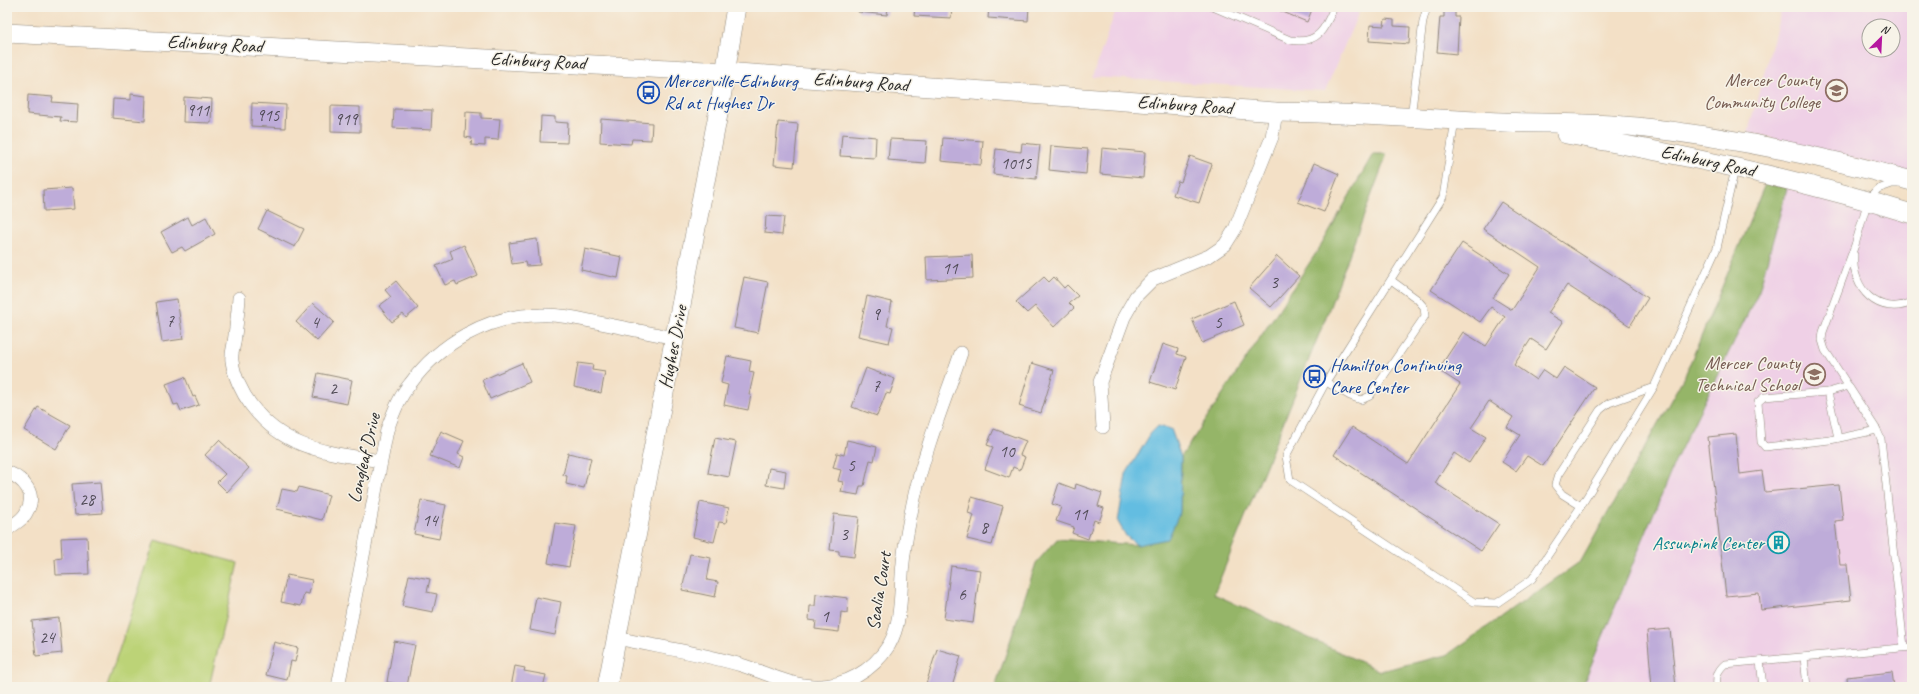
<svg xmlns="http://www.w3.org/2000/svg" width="1919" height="694" font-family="Caveat,sans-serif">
  <rect width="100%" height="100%" fill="#f7f3e8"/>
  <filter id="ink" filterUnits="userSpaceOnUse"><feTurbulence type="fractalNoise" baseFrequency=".025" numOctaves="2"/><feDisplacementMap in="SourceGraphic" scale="8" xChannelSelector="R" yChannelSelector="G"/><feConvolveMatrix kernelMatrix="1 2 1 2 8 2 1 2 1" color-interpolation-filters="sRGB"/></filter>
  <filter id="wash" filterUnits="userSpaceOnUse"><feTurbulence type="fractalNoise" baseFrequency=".012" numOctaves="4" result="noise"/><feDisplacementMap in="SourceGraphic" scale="16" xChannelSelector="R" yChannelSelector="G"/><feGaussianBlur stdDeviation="0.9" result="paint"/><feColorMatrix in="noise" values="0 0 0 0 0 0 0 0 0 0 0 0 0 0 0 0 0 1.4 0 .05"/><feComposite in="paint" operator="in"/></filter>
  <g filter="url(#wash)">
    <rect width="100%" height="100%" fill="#f3e0c6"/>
    <g fill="#efd0e6" fill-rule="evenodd">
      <path d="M1117,7H1361L1325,91L1092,77Z"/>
      <path d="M1782,7H1912V173L1748,132ZM1869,26H1893V50H1869Z"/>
      <path d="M1787,188L1912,224V687H1582L1677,457L1759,291Z"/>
    </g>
    <path fill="#bcd377" stroke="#747f51" d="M155,540L238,563L209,687H107Z"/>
    <path fill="#95b568" stroke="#60704a" d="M1373,154H1387L1326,317L1214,594L1380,671L1447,655L1581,561L1686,373L1765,184L1787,188L1759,291L1677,457L1582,687H995L1036,563L1057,539L1137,545L1180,512L1181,457L1322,244Z"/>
    <path fill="#64bde1" stroke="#487486" d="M1158,426L1171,429L1181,457L1180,512L1168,539L1137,545L1126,536L1118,522L1126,474L1151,433Z"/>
    <g id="blocks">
      <g fill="#beacd9">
        <path d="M638,7H678V11Z"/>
        <path d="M858,7H888L887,15L858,12Z"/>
        <path d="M915,7H952L951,18L914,16Z"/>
        <path d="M989,7H1029L1028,21L988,18Z"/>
        <path d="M1271,7H1313L1307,22Z"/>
        <path d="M1444,7L1455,8V17H1459L1457,54L1437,52L1440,17H1444Z"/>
        <path d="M1385,19L1394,20V26L1410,27L1409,44L1369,41L1370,25L1384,26Z"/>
        <path d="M131,94L146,96L145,121L112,118L113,99L131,100Z"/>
        <path d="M28,95L53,97L52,102L78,104L77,122L60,121L61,117L27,114Z"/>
        <path d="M184,97L212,99L211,123L183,122Z"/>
        <path d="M252,103L286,105L285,128L251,126Z"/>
        <path d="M331,106L360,107V132L331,131Z"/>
        <path d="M394,109L432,110L431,130L393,128Z"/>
        <path d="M466,112L481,113V118L500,119L498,140L485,139V146L471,145L472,138L465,137Z"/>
        <path d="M541,116L555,117V122L568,123L567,143L540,142Z"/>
        <path d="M601,119L652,123L651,140L632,139L631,144L600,142Z"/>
        <path d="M778,122L798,124L794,167L774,165Z"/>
        <path d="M842,134L876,137L875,158L840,156Z"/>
        <path d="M943,138L983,141L981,165L941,161Z"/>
        <path d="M890,139L927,141L925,163L888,160Z"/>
        <path d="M1022,143L1040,145L1036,179L993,174L996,149L1021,152Z"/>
        <path d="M1051,146L1088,149L1086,174L1049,170Z"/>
        <path d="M1102,148L1145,152L1143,178L1100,174Z"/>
        <path d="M1190,156L1212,164L1199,203L1173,195L1178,181L1181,182Z"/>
        <path d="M1314,163L1339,174L1324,212L1298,202Z"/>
        <path d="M72,188L74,209L44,211L43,190Z"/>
        <path d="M1501,202L1648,298L1630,326L1567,285L1548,313L1563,322L1546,349L1531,339L1514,365L1536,380L1543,370L1556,379L1564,367L1595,387L1543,466L1527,456L1516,471L1502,462L1520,435L1507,427L1513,417L1489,401L1471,428L1486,437L1469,463L1454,453L1435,483L1499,524L1481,551L1334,455L1352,427L1408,464L1460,384L1438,370L1463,332L1486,346L1505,317L1491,307L1480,322L1431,290L1462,243L1509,274L1493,298L1512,310L1540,267L1483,229Z"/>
        <path d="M267,211L304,229L295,247L258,229Z"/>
        <path d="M766,216L784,217L782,235L765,233Z"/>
        <path d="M188,217L192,225L206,217L215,234L185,251L182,247L172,252L161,232Z"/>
        <path d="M537,239L540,265L526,266L525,262L512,264L509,243Z"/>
        <path d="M464,245L478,276L457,285L455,281L445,285L436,266L453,259L450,251Z"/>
        <path d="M585,249L622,257L618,278L581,270Z"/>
        <path d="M972,255L973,278L927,280L926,257Z"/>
        <path d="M1277,256L1299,276L1271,307L1249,288Z"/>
        <path d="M744,277L768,282L758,333L734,328Z"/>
        <path d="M1044,277L1049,282L1054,277L1064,288L1067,285L1078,296L1069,303L1074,308L1054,327L1035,306L1027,313L1016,302Z"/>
        <path d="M396,281L418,308L406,318L403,314L392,322L379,306L391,297L385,290Z"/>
        <path d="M867,296L892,302L887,326L893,327L889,343L858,336Z"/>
        <path d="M177,299L183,339L162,342L156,302Z"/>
        <path d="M1234,301L1244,325L1202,343L1192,319Z"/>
        <path d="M313,303L334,322L317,341L296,322Z"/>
        <path d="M1163,344L1178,349L1177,354L1186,357L1175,390L1150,382Z"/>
        <path d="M727,356L751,361L749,372L754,373L749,395H751L748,410L724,405L728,385L721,383Z"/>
        <path d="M522,363L530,382L490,399L482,380Z"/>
        <path d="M578,363L593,365L592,370L605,372L601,393L574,387Z"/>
        <path d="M1032,363L1054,370L1041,413L1019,406Z"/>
        <path d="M866,368L895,379L890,394L886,393L877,416L852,407Z"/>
        <path d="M318,373L352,380L347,404L313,397Z"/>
        <path d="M185,377L193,397L195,396L199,405L181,411L178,404L174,405L166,384Z"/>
        <path d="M38,407L70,425L56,449L24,430Z"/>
        <path d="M994,429L1026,441L1020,455L1025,457L1020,470L1013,467L1009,478L985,469L993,447L987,445Z"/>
        <path d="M441,431L464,441L458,454L464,457L460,468L430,456Z"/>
        <path d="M1736,434L1740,474L1762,471L1765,492L1839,485L1843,520L1835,521L1840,565H1847L1851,600L1761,610L1759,593L1726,596L1708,437Z"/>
        <path d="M715,438L736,442L729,477L708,473Z"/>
        <path d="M219,440L249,468L227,492L217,482L225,474L205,455Z"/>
        <path d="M847,440L877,447L874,461L870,460L864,486H860L858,495L841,492L843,482L838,481L841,470L833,468L837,453L844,455Z"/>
        <path d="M568,453L591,458L584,488L566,484L567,476L563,475Z"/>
        <path d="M769,468L786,471L784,488L766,485Z"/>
        <path d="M100,482L103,513L75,515L72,484Z"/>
        <path d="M1059,483L1075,489L1076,484L1102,493L1098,506L1104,508L1099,522L1094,520L1088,539L1072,533L1074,527L1056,521L1061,507L1052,504Z"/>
        <path d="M299,487L329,495L322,520L277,509L282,489L297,492Z"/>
        <path d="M972,497L1003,506L992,545L967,539L974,515L968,513Z"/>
        <path d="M421,500L446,505L439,539L414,534Z"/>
        <path d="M700,502L729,508L726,523L719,522L714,542L693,537Z"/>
        <path d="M834,514L859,517L854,557L839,555V551L830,550Z"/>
        <path d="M555,523L576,526L569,567L548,563Z"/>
        <path d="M87,537L89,574L56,575L55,559L62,558L61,538Z"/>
        <path d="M690,554L711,558L707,580L718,582L715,597L682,590Z"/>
        <path d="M951,566L980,570L973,623L944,619Z"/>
        <path d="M287,575L312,580L309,594L304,593L301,606L281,602Z"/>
        <path d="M409,575L430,579L427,592L437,594L433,612L402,606Z"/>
        <path d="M816,594L848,598L847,613L841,612L839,632L815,629L816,621L809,620L810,606H815Z"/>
        <path d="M536,597L561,602L555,635L530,630Z"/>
        <path d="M59,618L62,653L36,656L32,621Z"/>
        <path d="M1670,629L1676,687H1652L1647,631Z"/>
        <path d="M394,641L415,645L407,686L387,682Z"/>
        <path d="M274,642L298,648L295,662L291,661L287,680L266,675Z"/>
        <path d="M937,649L961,656L952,687H925Z"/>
        <path d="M515,666L525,668L524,671L546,675L543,687H511Z"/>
        <path d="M1892,672L1894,687H1848L1847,677Z"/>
      </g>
    </g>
  </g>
  <g filter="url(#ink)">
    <use href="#blocks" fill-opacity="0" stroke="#8f8678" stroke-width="1"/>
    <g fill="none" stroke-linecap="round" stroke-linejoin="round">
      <defs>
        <g id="lane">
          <path d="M1213,7L1290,40C1318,45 1325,29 1334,7"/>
          <path d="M1411,117L1423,21L1427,7"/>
          <path d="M1455,121L1443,197L1326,382L1286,456L1290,480L1474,602L1497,603L1532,579L1581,506L1654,387L1717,248L1735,169"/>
          <path d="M1899,184H1892L1878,189L1868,200L1855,245L1823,332L1822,340L1825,350L1877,430L1881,439L1904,647"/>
          <path d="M1854,255C1851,289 1879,317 1912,302"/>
          <path d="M1326,382L1350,396L1361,400L1370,396L1425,316L1424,307L1417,299L1391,280"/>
          <path d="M1849,386L1828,392L1764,397L1758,402L1761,442L1765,447L1830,440L1877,430"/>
          <path d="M1828,392L1838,438"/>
          <path d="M1581,506L1562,494L1555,485L1558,475L1600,410L1609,403L1654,387"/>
          <path d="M1804,657L1807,687"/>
          <path d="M1760,661L1763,687"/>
          <path d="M1717,687C1716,676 1717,671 1725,664L1912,647"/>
        </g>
        <g id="street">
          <path d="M239,298C238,313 236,328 234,343C233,349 231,355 232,361C234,376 242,393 251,405C285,451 329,452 380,461"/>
          <path d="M1103,427L1100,382L1124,317L1136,296L1153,279L1209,256L1225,245L1235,229L1272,137L1276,112"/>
          <path d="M7,472C24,479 38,494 26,513C22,521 13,524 7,530"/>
          <path d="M617,638C658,647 700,653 741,665C764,672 788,685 813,686C844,688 873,671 889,645C903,621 900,589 903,563C905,540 910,517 915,494C926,446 945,400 961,353"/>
          <path d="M338,687L387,430C393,414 399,397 410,384C440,343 488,315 540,315C560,314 580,319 600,323C625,328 650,333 675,338"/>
        </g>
        <g id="secondary">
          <path d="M7,33L724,72L1276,112C1351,113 1426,119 1502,122C1546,124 1593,122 1637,127C1730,137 1822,156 1912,181"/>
          <path d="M1566,134C1683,155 1799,179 1912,214"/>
          <path d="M607,687L720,104L736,7"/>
        </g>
      </defs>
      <use href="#lane" stroke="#8f8678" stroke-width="8"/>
      <use href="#street" stroke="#8f8678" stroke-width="14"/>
      <use href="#secondary" stroke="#8f8678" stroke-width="20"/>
      <use href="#lane" stroke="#fff" stroke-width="7"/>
      <use href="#street" stroke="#fff" stroke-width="13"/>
      <use href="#secondary" stroke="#fff" stroke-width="19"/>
    </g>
  </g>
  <defs>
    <symbol id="university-ring" viewBox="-11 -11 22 22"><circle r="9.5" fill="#f7f3e8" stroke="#8d6e63" stroke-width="1.5"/><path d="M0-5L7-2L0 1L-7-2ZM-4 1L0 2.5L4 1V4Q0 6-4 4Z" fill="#8d6e63"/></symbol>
    <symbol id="bus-ring" viewBox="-11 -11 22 22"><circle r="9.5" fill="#f7f3e8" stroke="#1a4fb4" stroke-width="1.5"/><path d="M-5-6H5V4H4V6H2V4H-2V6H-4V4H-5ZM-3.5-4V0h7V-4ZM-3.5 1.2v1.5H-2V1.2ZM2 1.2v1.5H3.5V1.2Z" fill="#1a4fb4"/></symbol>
    <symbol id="building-ring" viewBox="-11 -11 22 22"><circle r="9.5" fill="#f7f3e8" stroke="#0f9aa8" stroke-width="1.5"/><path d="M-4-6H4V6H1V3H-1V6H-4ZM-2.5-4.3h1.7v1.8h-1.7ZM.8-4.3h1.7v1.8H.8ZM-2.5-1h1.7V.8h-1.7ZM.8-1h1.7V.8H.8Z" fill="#0f9aa8"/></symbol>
  </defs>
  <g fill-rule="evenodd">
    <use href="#university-ring" x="1824" y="78" width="25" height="25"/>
    <use href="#bus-ring" x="636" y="80" width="25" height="25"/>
    <use href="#university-ring" x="1802" y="362" width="25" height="25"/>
    <use href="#bus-ring" x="1302" y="364" width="25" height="25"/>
    <use href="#building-ring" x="1766" y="530" width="25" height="25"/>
  </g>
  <g text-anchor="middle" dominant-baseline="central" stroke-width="3" stroke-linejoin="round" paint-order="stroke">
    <g font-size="17" fill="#504b56">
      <text x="198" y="110">911</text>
      <text x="268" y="115">915</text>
      <text x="346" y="119">919</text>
      <text x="1016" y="163">1015</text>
      <text x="950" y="268">11</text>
      <text x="1274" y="282">3</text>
      <text x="876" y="314">9</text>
      <text x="170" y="321">7</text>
      <text x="315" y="322">4</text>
      <text x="1218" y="322">5</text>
      <text x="876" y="386">7</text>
      <text x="333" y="388">2</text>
      <text x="1007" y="451">10</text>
      <text x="851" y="465">5</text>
      <text x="87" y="499">28</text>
      <text x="1080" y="514">11</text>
      <text x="430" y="520">14</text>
      <text x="984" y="527">8</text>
      <text x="844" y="534">3</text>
      <text x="962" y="594">6</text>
      <text x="825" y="616">1</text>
      <text x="47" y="637">24</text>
    </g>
    <g font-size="19" fill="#2b2b2b" stroke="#f7f3e8">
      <text transform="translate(215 44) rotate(3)">Edinburg Road</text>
      <text transform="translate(538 61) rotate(3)">Edinburg Road</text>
      <text transform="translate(861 82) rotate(4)">Edinburg Road</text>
      <text transform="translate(1185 105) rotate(4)">Edinburg Road</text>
      <text transform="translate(1708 161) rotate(12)">Edinburg Road</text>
      <text transform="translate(673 347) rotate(-79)">Hughes Drive</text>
      <text transform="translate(364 458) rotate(-77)">Longleaf Drive</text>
      <text transform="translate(879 591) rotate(-81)">Scalia Court</text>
    </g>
    <g font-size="19" fill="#785e54" stroke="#f7f3e8" text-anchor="end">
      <text x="1820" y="80">Mercer County<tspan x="1820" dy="22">Community College</tspan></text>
      <text x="1800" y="363">Mercer County<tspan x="1800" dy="22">Technical School</tspan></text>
    </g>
    <g font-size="19" fill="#164399" stroke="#f7f3e8" text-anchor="start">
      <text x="664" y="81">Mercerville-Edinburg<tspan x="664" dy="22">Rd at Hughes Dr</tspan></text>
      <text x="1330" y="365">Hamilton Continuing<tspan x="1330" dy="22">Care Center</tspan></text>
    </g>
    <g font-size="19" fill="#0d838f" stroke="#f7f3e8" text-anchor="end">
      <text x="1764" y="543">Assunpink Center</text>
    </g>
  </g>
  <rect width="1919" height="694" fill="none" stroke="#f7f3e8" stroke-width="24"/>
  <g transform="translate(1881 38) rotate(24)"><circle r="19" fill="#f7f3e8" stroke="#a5a39c"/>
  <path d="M0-3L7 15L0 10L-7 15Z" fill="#b5179e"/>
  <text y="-6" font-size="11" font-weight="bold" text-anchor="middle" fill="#2b2b2b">N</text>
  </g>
</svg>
